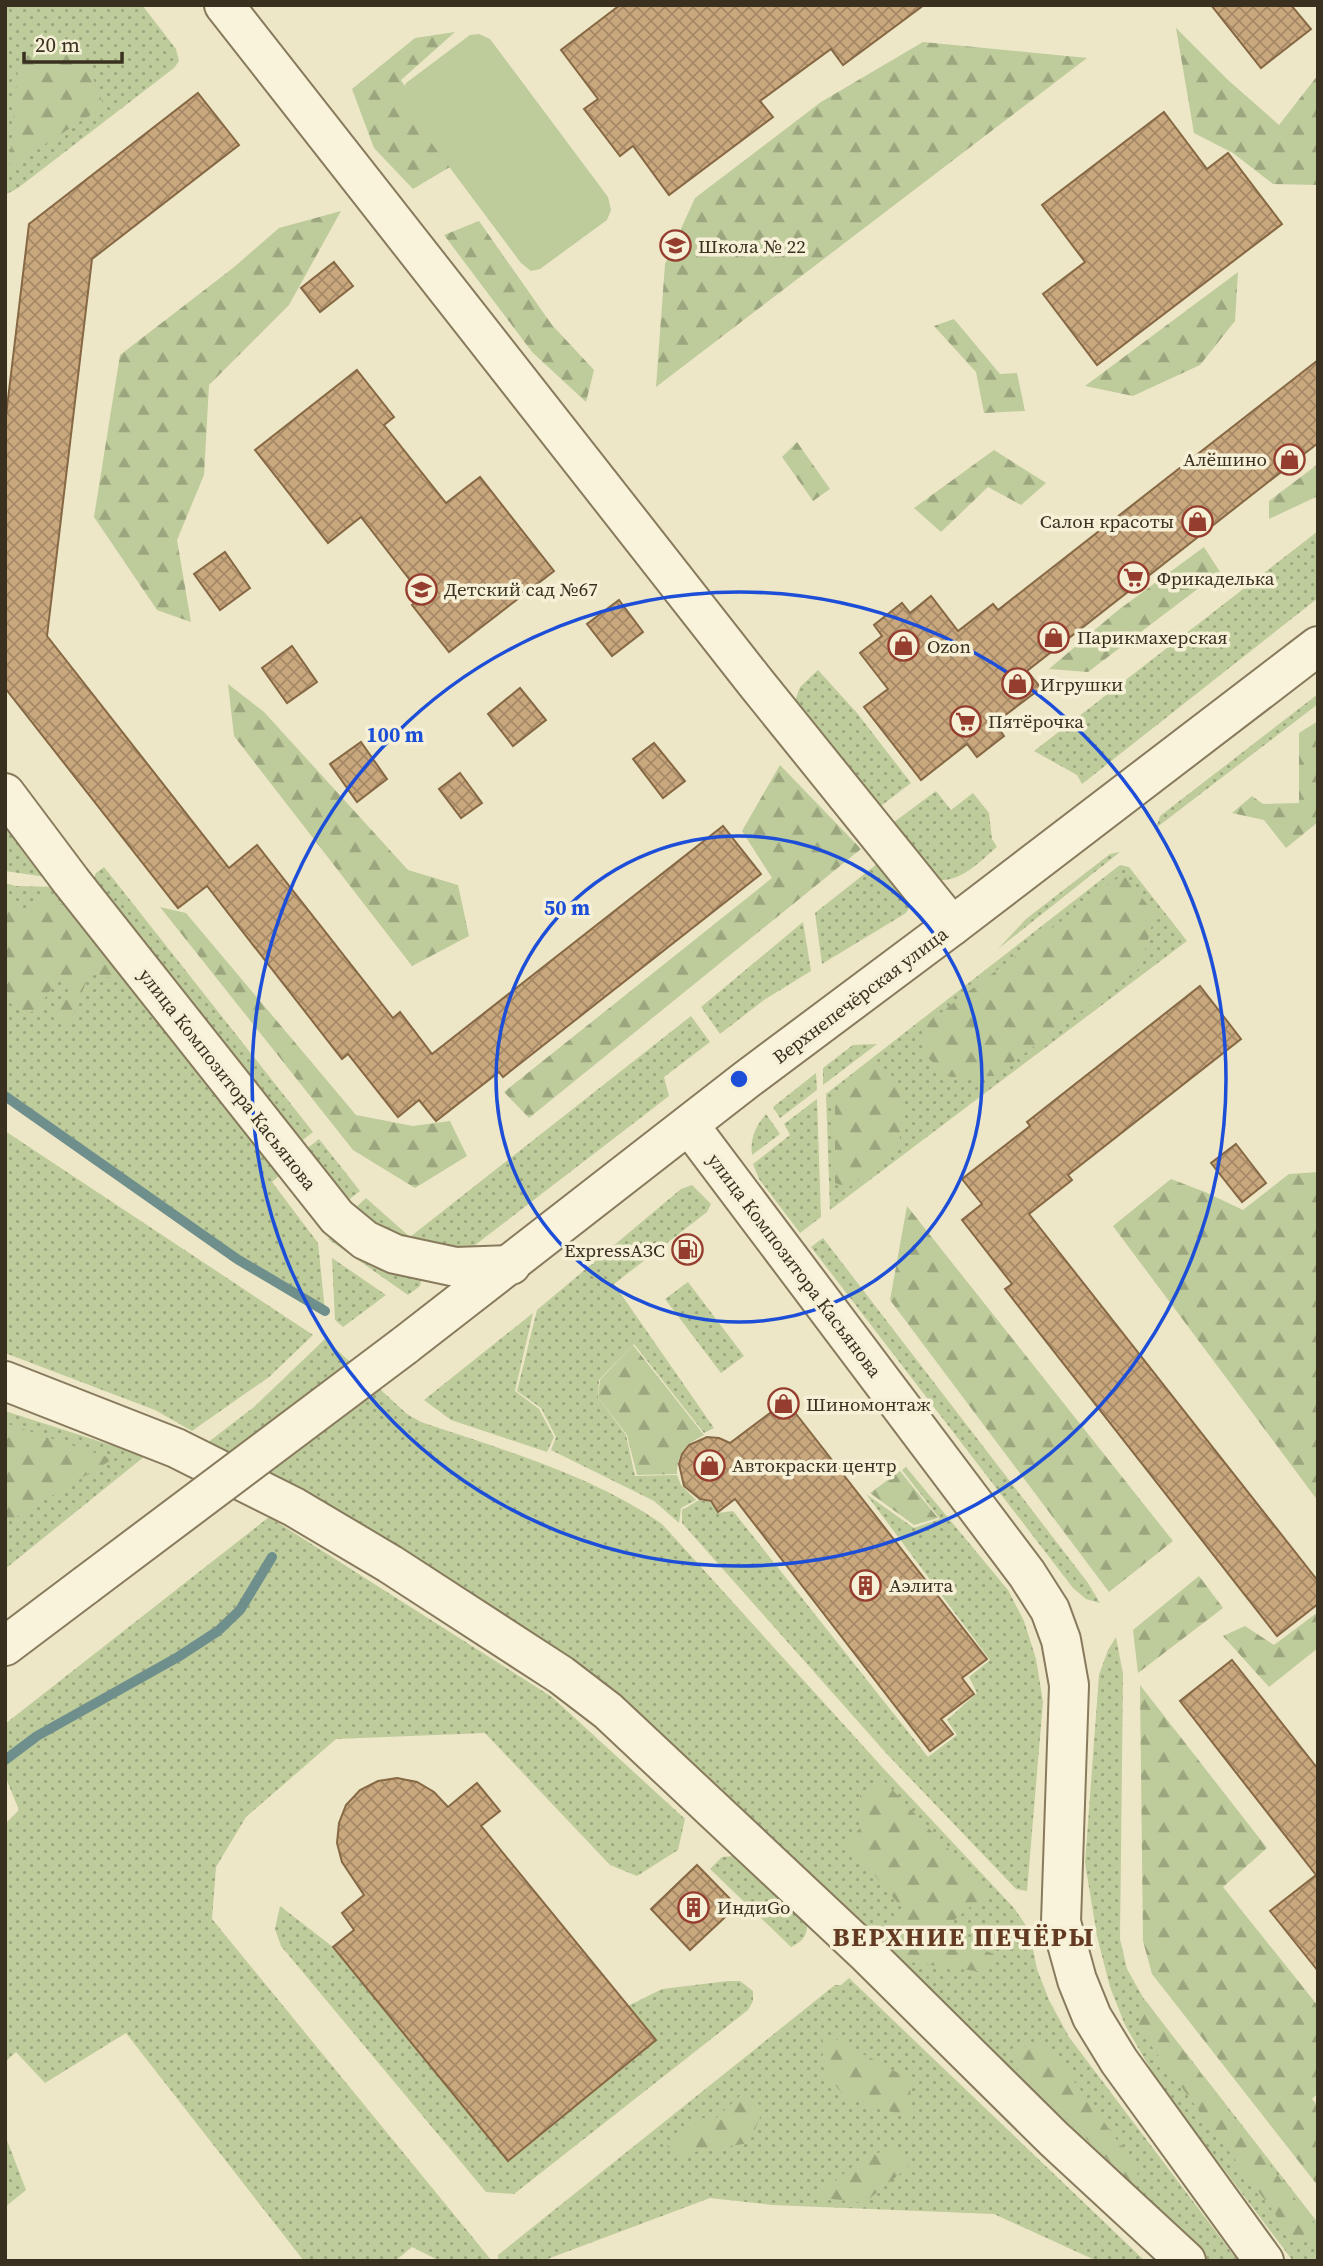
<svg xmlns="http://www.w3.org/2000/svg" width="1323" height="2266" font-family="'Source Serif 4',serif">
  <defs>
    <pattern id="grass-dots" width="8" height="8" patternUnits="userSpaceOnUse" patternTransform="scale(1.75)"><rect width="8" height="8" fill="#becb9b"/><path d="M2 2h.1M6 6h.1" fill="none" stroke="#9ba57e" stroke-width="1.8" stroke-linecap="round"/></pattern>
    <pattern id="forest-firs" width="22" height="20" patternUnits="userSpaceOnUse" patternTransform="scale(1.75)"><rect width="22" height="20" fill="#becb9b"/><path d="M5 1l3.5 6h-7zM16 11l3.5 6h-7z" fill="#9ba57e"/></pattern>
    <pattern id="building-cross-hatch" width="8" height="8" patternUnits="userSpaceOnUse" patternTransform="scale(1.75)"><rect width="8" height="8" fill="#caa87e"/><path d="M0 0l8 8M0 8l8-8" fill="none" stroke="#a58967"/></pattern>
  </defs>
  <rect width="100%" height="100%" fill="#ede7c7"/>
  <g fill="url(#grass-dots)">
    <path d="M5,5H142L176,49L179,61L174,68L18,188L5,195Z"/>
    <path d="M1318,531V598L1082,784L1077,775L1034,751Z"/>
    <path d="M818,670L857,713L911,783L873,812L794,704L800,687Z"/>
    <path d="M1318,694V704L1156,828L1160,816Z"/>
    <path d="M936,791L951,810L973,793L989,813L992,839L997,847C978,863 961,883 934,880L886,828Z"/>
    <path d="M5,824L46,877L5,871Z"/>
    <path d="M1120,852L998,949L1026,919L1110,854Z"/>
    <path d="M882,860L912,903L906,913L822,964L815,913Z"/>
    <path d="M1120,865L1129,867L1187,941L830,1210L826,1094Z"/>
    <path d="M104,867L313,1132L299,1143L93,881L96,873Z"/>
    <path d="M5,883L16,886L54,887L279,1176L272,1182L318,1243L325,1311L237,1259L5,1096Z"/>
    <path d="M803,922L811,971L764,1000L720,1034L701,1007Z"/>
    <path d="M691,1016L710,1042L664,1077L669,1096L466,1252L402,1245L353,1210L366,1198L410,1237Z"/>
    <path d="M877,1044L823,1085V1068L853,1045Z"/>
    <path d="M816,1073L817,1090L780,1118L773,1107Z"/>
    <path d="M817,1099L821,1217L800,1233L759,1179L753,1164L790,1135L784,1124Z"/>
    <path d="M766,1114L780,1134L752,1155C750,1138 755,1127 766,1114Z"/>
    <path d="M5,1131L313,1335L269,1377L192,1431L155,1410L5,1353Z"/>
    <path d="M319,1139L360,1191L346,1202L305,1150Z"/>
    <path d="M692,1185L711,1204L707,1212L614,1284L714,1428L704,1433L634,1344L599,1380L598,1397L626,1435L635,1476L677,1475L681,1485L696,1500L681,1508L679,1523L654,1501L551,1450L556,1437L541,1408L517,1391L537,1310L681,1189Z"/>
    <path d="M338,1235L422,1277L420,1286L408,1295L328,1239Z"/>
    <path d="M823,1238L1088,1583L1100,1603L1086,1599L1073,1588L811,1247Z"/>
    <path d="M332,1258L386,1295L343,1327L335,1320Z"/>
    <path d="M688,1282L744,1356L721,1373L665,1299Z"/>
    <path d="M533,1313L515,1391L539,1409L554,1437L547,1452L451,1420L424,1400Z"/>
    <path d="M325,1339L407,1414L421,1422C500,1449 593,1475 662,1524L883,1768L1014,1908L1029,1930L1037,1969L1049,2000L1069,2037L1238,2261H1206L878,1950L883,1945L621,1696L571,1660L207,1443L254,1407Z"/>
    <path d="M5,1411L145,1456L5,1569Z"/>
    <path d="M906,1467L1008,1590L1024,1621L1036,1659L1043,1702L1027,1891L1016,1889L886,1753L682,1523V1510L699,1500L710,1502L718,1513L733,1511L928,1757L957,1735L947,1720L977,1693L969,1677L990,1660L866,1494L914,1528L940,1519L902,1470Z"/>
    <path d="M269,1517L552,1697L685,1819L678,1850L637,1876L610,1865L485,1733L336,1739L246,1817L216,1867L212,1919L492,2261H440L412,2247L395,2261H304L126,2033L45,2083L16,2052L5,2062V1824L19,1810L5,1776V1724Z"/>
    <path d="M1116,1637L1123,1674L1120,1939L1127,1969L1144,1999L1318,2223V2261H1293L1158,2082L1125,2025L1110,1987L1097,1936L1085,1863L1099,1675L1108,1650Z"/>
    <path d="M735,1856L807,1917C808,1933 806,1940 791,1947L710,1869L722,1857Z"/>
    <path d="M280,1906L333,1947L508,2161L655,2040L628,2006L662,1989L728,1981H740L753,1991V2001L748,2010L514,2194L486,2192L281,1946L275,1929Z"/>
    <path d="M849,1978L1145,2261H1097L994,2214L772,2205L710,2198L542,2261H498V2255L835,1985H841Z"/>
    <path d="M5,2135L26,2190L5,2207Z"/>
  </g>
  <g fill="url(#forest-firs)">
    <path d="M1176,28L1228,80L1279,125L1318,75V185L1273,184L1233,153L1194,133Z"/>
    <path d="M455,32L401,80L455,164L413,189L374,148L352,89L415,38Z"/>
    <path d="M76,35L104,106L9,168L19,59Z"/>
    <path d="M923,42L1087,58L656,387L665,264L695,198L821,102Z"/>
    <path d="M341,211L289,305L209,385L204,475L177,540L191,622L157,610L94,517L120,355L233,268L279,228Z"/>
    <path d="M479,221L552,325L594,370L586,402L532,352L444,235Z"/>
    <path d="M1238,272L1235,321L1200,365L1133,396L1085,386Z"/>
    <path d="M954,319L1000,374L1017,373L1025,411L984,413L976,372L934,326Z"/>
    <path d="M797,442L830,489L813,501L782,457Z"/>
    <path d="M994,450L1046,483L1021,505L988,487L941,532L914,508Z"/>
    <path d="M1318,464V496L1269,519V501Z"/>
    <path d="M1204,547L1220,572L1088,672L1049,669L1117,611Z"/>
    <path d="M228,684L264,712L408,870L458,885L469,936L412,966L234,736Z"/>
    <path d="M1318,721V822L1286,848L1264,820L1232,813L1252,796L1263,804L1299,803V733Z"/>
    <path d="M780,765L861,849L529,1118L504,1092L772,878L742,831Z"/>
    <path d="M1123,874L1155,914L1140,968L994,1076L950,1077L922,1053L926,1024Z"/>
    <path d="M49,895L85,920L122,968L110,978L90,971L71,1022L53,1021L70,987L58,979L37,1010L26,1014L10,1003L5,1004V898L26,910Z"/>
    <path d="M160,907L186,913L356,1115L413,1126L450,1121L467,1156L415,1188L353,1150Z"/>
    <path d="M876,1059L903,1094L899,1150L848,1188L835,1183V1095Z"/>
    <path d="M1318,1172V1501L1113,1226L1171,1179L1205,1192L1243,1210L1289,1174Z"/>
    <path d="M907,1206L1173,1541L1109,1592L890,1300Z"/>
    <path d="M633,1345L704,1435C686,1444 677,1453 677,1474L637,1475L627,1435L598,1397L600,1380Z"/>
    <path d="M5,1423L113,1459L5,1524Z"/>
    <path d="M900,1471L938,1518L914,1525L870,1493Z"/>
    <path d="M1199,1576L1223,1608L1138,1673L1133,1630Z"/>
    <path d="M1318,1612V1648L1269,1687L1223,1636L1245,1626L1274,1645Z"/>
    <path d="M1140,1685L1267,1848L1223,1887L1318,2006V2093L1312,2099L1318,2106V2186L1152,1974L1143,1941Z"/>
    <path d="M884,1781L989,1892L938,1933L994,1954L983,1972L908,1962L878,1929L903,1909L848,1844L862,1825L860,1795Z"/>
    <path d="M1146,2001L1318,2229V2238L1298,2245L1138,2028Z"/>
    <path d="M821,2031L909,2079L913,2118L847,2099L824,2072Z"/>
    <path d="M1046,2043L1139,2170L1133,2185L1018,2070L1010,2049Z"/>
    <path d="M743,2093L764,2108L749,2143L676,2155L667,2146L703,2118L714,2120Z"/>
    <path d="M901,2147L908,2167L864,2203L816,2197L865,2156Z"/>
  </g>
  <path fill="#becb9b" d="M479,34L490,39L608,197L611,210L607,220L540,269L531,271L521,263L403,105L402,94L406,83L470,35Z"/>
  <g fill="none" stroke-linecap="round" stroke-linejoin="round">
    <g stroke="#6f8f8c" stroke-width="10">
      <path d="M5,1096L237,1259L325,1311"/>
      <path d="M5,1760L37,1736L178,1657L218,1631L240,1610L272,1557"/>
    </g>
  </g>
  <g fill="url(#building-cross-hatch)" stroke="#866844" stroke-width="2">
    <path d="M620,5H924L843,65L831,49L760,101L773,117L669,195L633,146L620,156L584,109L598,99L561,50Z"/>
    <path d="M1211,5H1291L1311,29L1261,68Z"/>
    <path d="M198,93L239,145L92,259L47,636L229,868L257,845L393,1018L400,1012L432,1054L723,826L761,874L503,1077L499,1072L436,1121L419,1100L398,1117L348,1054L342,1059L207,886L178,908L5,688V424L29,224Z"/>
    <path d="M1164,112L1207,169L1228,153L1282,224L1097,365L1043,294L1085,262L1042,205Z"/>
    <path d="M334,262L353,286L320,312L301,288Z"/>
    <path d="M1318,360V443L1027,671L1041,688L995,723L1004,736L977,757L967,744L921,780L864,707L888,689L860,653L882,636L874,625L902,603L910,613L931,596L958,631L993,604L998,610Z"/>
    <path d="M357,370L394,417L384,425L446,503L480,477L554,571L449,652L412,605L423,597L361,517L328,543L255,450Z"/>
    <path d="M225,552L250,588L220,610L194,574Z"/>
    <path d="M619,600L643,632L612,656L587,624Z"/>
    <path d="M292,646L317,682L287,703L262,668Z"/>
    <path d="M520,688L546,720L513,746L488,714Z"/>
    <path d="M361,742L387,779L357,802L330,764Z"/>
    <path d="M654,743L685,781L663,798L633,759Z"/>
    <path d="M460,773L482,803L461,818L439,789Z"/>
    <path d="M1200,986L1241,1039L1068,1175L1072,1180L1029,1214L1318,1581V1604L1277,1636L1005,1289L1012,1284L962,1220L982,1204L962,1179L1030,1126L1027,1122Z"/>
    <path d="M1236,1144L1266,1183L1242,1202L1211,1163Z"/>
    <path d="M786,1401L987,1659L962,1678L974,1694L941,1719L953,1734L930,1751L735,1499L718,1512L711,1501L700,1499L684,1486L679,1464L682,1454L689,1445L707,1437L719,1438L730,1443Z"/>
    <path d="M1232,1660L1318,1769V1971L1270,1911L1316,1875L1180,1701Z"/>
    <path d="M397,1778L417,1782L434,1792L448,1807L477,1783L500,1811L481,1826L656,2040L508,2161L333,1947L354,1930L342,1913L364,1895L342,1862L337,1843L339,1823L346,1805L360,1790L378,1781Z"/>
    <path d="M697,1865L737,1906L690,1950L651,1909Z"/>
  </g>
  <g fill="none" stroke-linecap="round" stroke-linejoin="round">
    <defs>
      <g id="minor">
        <path d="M224,5L756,683L952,926"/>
        <path d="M5,793L71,881L337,1217L365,1240L395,1254L456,1267L511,1265"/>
        <path d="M689,1125L1027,1574L1050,1610L1061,1640L1069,1685L1061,1922L1077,1980L1092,2017L1119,2061L1264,2261"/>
        <path d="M5,1381L176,1448L294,1507L390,1564L561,1675L608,1711L868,1955L1054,2139L1186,2261"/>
      </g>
      <g id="tertiary">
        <path d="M404,1346L746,1080L952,926L1318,646"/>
        <path d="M5,1646L86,1585"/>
      </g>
    </defs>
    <use href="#minor" stroke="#887a5d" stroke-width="42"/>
    <use href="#tertiary" stroke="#887a5d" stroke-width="42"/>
    <use href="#minor" stroke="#f8f3da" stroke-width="38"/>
    <use href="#tertiary" stroke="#f8f3da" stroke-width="38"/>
    <defs>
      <path id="tertiary-bridge" d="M86,1585L404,1346"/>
    </defs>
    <use href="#tertiary-bridge" stroke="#887a5d" stroke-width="42" stroke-linecap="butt"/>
    <use href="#tertiary-bridge" stroke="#f8f3da" stroke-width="38"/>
  </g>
  <g fill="none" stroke="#1d4ed8" stroke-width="3.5">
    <circle cx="739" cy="1079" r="243"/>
    <circle cx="739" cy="1079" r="487"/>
  </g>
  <defs>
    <symbol id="school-ring" viewBox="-11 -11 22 22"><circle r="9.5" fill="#f5f0d6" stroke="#953d2f" stroke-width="1.5"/><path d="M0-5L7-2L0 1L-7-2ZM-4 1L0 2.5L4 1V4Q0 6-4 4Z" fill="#953d2f"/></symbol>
    <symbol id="shop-ring" viewBox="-11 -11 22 22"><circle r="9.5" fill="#f5f0d6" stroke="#953d2f" stroke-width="1.5"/><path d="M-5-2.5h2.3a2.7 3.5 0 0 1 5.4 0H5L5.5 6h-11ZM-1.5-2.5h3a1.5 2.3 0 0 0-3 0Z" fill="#953d2f"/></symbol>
    <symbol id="supermarket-ring" viewBox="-11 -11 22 22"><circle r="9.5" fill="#f5f0d6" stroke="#953d2f" stroke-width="1.5"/><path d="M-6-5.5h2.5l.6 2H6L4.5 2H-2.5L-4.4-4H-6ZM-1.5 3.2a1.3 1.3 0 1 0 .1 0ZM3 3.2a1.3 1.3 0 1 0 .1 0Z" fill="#953d2f"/></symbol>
    <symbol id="fuel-ring" viewBox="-11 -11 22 22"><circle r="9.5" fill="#f5f0d6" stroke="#953d2f" stroke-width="1.5"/><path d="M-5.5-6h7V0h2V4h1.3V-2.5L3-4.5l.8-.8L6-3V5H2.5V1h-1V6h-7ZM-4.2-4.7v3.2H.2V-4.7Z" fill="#953d2f"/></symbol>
    <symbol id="building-ring" viewBox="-11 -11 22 22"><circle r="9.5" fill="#f5f0d6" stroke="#953d2f" stroke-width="1.5"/><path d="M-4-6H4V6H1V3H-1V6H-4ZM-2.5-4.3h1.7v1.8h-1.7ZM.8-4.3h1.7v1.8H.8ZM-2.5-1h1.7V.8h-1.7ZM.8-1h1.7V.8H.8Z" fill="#953d2f"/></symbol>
  </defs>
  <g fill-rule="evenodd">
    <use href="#school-ring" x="658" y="228" width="35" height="35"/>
    <use href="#shop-ring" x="1272" y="442" width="35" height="35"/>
    <use href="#shop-ring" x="1180" y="504" width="35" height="35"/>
    <use href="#supermarket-ring" x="1116" y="560" width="35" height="35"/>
    <use href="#school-ring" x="404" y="572" width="35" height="35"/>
    <use href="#shop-ring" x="1036" y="620" width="35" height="35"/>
    <use href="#shop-ring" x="886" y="628" width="35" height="35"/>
    <use href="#shop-ring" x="1000" y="666" width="35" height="35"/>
    <use href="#supermarket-ring" x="948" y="704" width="35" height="35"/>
    <use href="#fuel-ring" x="670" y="1232" width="35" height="35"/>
    <use href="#shop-ring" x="766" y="1386" width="35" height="35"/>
    <use href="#shop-ring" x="692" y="1448" width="35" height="35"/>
    <use href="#building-ring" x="848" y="1568" width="35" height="35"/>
    <use href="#building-ring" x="676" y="1890" width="35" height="35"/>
  </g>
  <g text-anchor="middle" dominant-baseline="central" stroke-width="7" stroke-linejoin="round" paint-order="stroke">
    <g font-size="19" fill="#393020" stroke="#f5f0d6" text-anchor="start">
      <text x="698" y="246">Школа № 22</text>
      <text x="1267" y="459" text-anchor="end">Алёшино</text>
      <text x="1174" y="521" text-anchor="end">Салон красоты</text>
      <text x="1157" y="578">Фрикаделька</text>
      <text x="444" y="589">Детский сад №67</text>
      <text x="1077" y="637">Парикмахерская</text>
      <text x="927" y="646">Ozon</text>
      <text x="1040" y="684">Игрушки</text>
      <text x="988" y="721">Пятёрочка</text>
      <text x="665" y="1250" text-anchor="end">ExpressАЗС</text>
      <text x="806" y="1404">Шиномонтаж</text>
      <text x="732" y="1465">Автокраски центр</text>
      <text x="889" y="1585">Аэлита</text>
      <text x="717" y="1907">ИндиGo</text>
    </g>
    <g font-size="19" fill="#393020" stroke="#f5f0d6">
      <text transform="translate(860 995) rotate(-37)">Верхнепечёрская улица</text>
      <text transform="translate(228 1079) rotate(52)">улица Композитора Касьянова</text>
      <text transform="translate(795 1265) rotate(53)">улица Композитора Касьянова</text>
    </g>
    <g font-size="26" font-weight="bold" letter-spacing="2" fill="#643921" stroke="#f5f0d6">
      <text x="964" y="1937">ВЕРХНИЕ ПЕЧЁРЫ</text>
    </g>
  </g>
  <circle cx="739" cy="1079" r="10" fill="#1d4ed8" stroke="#f5f0d6" stroke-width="3.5"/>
  <g font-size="21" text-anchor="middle" font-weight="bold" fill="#1d4ed8" stroke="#f5f0d6" stroke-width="7" stroke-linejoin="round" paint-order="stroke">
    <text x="395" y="742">100 m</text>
    <text x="567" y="915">50 m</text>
  </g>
  <rect width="1323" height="2266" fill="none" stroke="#393020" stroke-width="14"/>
  <path d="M24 52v10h98v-10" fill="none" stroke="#393020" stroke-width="3.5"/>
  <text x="35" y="52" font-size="21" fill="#393020" stroke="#f5f0d6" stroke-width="5" paint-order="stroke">20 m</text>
</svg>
